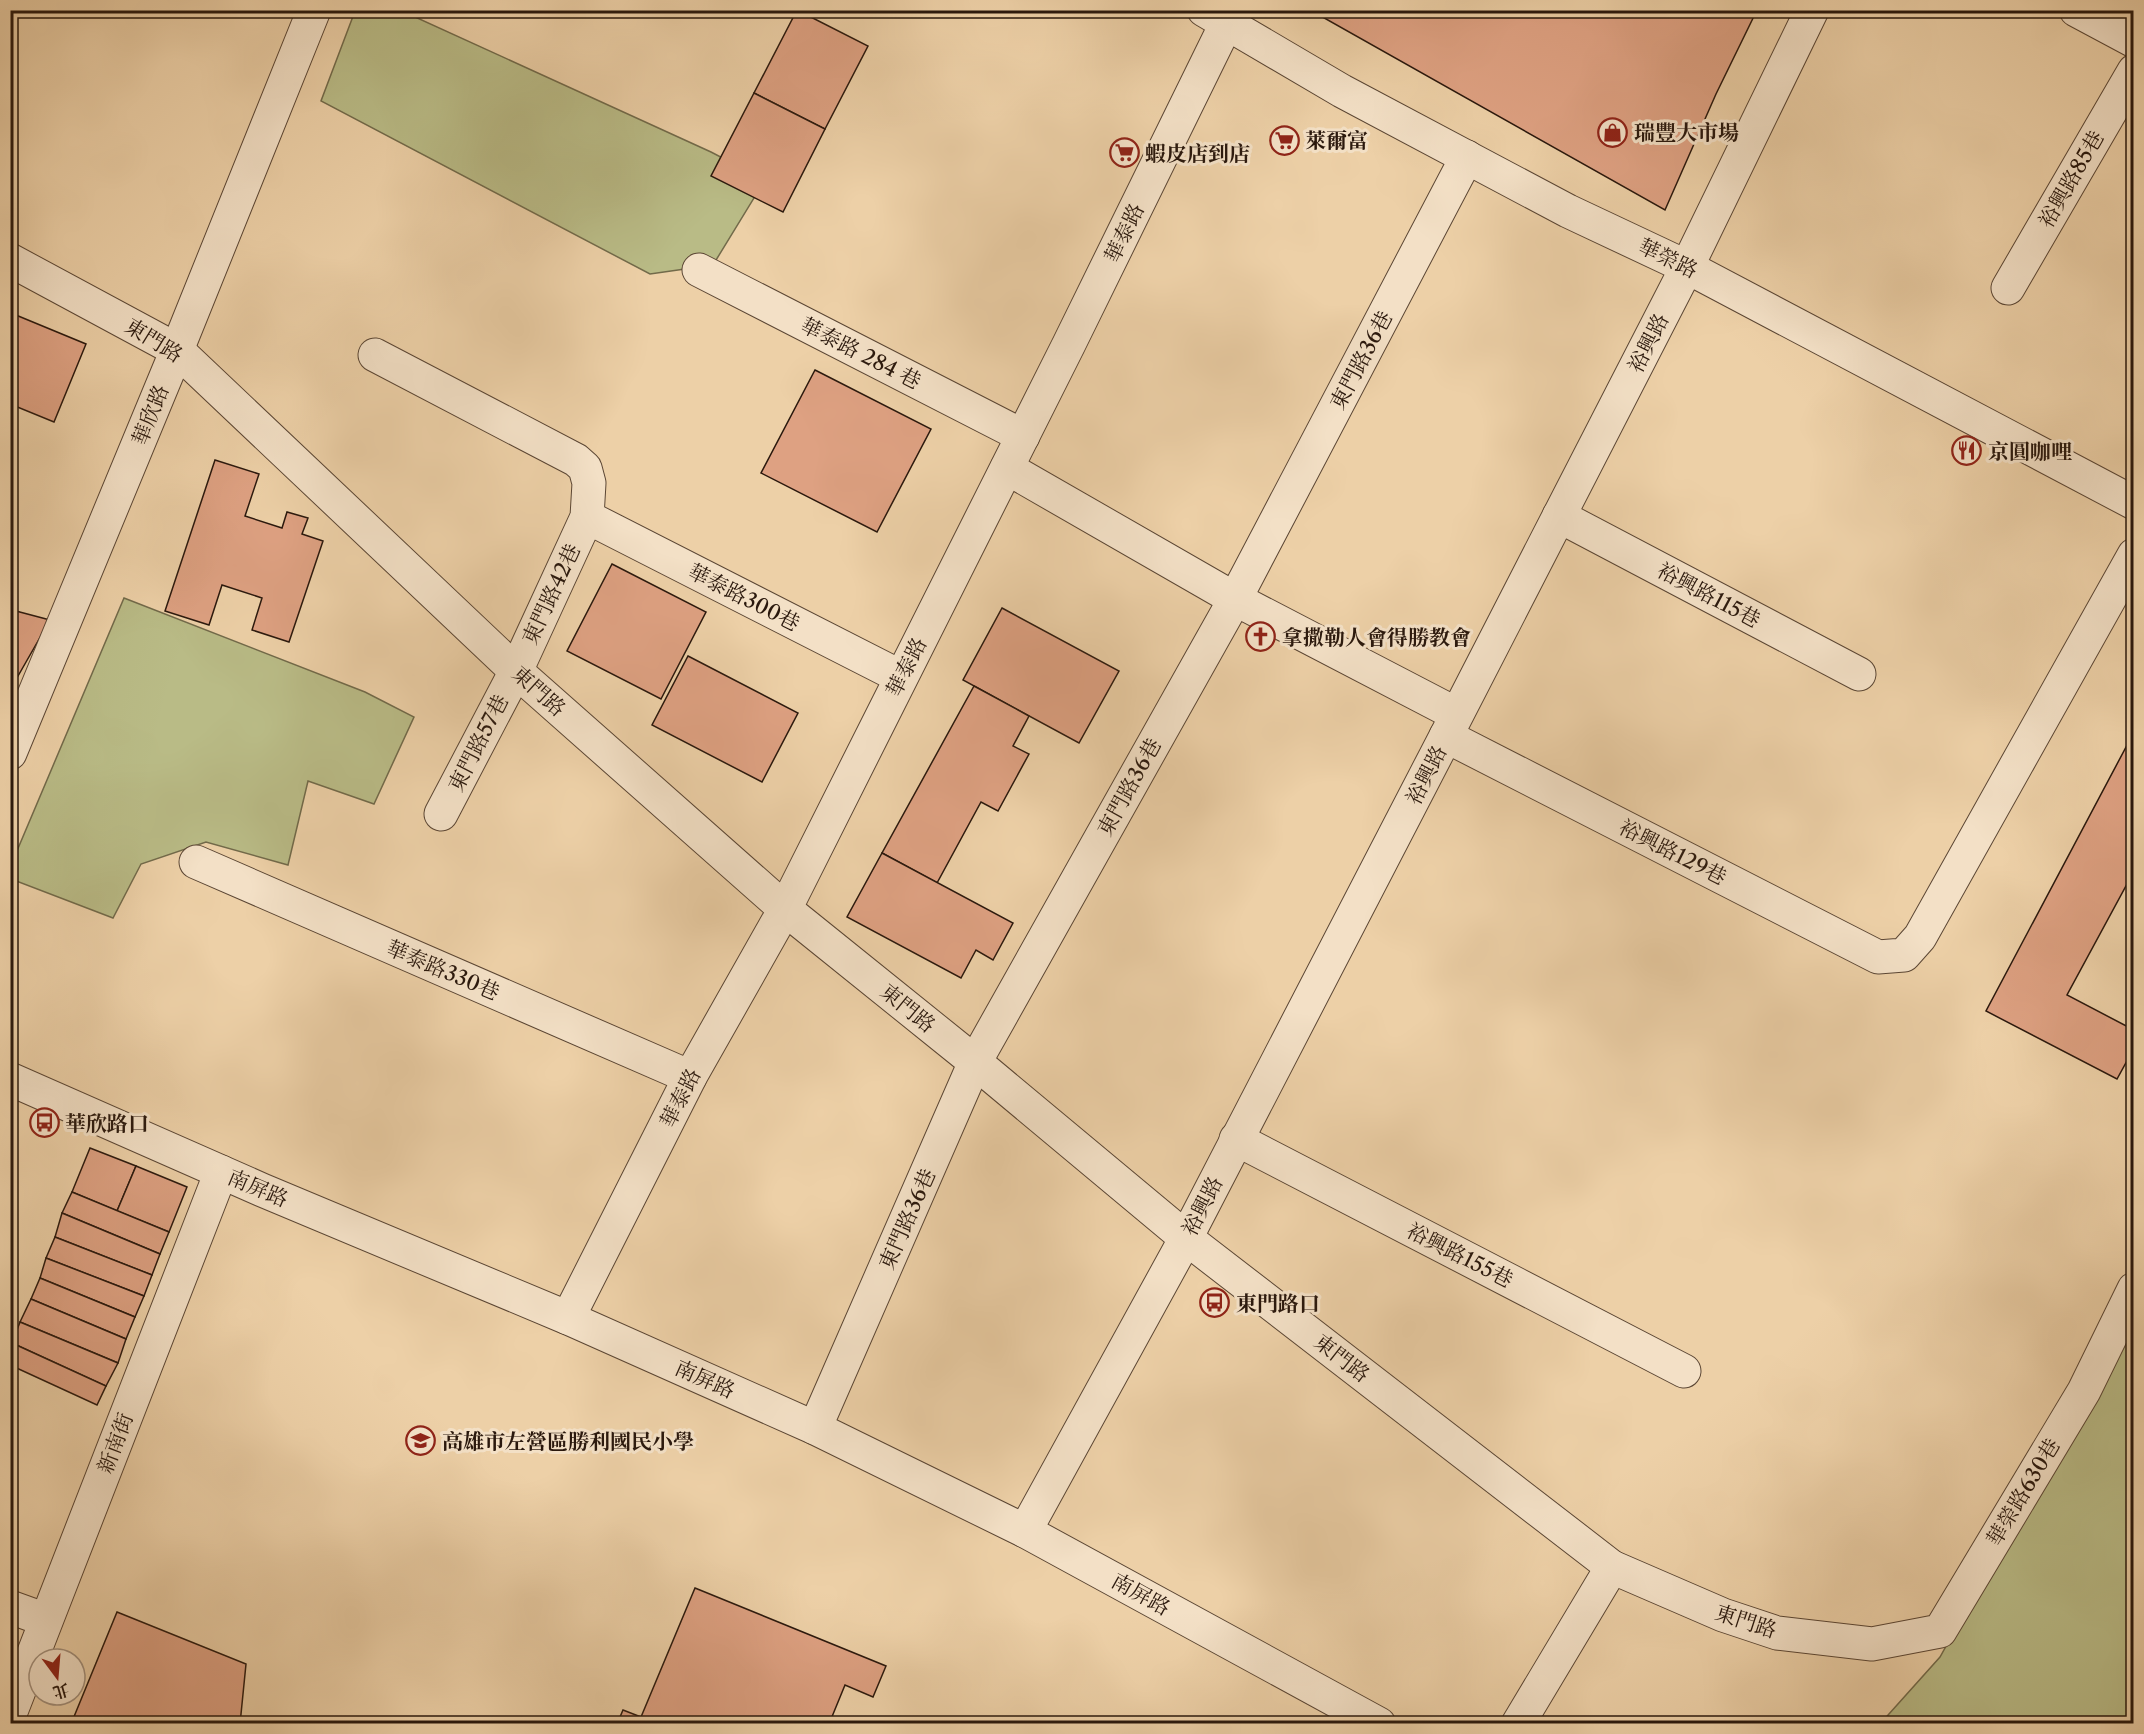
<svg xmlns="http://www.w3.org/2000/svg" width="2144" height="1734" font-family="'Libre Caslon Text','Noto Serif TC',serif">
  <rect width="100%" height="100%" fill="#edd0a7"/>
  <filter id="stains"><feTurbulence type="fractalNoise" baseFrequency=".00333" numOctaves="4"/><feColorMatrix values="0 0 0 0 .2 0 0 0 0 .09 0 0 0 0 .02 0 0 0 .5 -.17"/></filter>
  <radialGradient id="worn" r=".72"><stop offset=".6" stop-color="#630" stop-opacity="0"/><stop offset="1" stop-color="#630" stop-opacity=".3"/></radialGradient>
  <g fill="#b9bb86" stroke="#726a4a" stroke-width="1.5">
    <path d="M355,11H402L711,152L765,180L713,265L650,274L321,101Z"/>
    <path d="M124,598L365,692L414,717L374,804L308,781L288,865L206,842L141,864L113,918L11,879V865Z"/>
    <path d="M2133,1309V1723L1880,1724L1940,1657Z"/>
  </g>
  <g fill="#dea182" stroke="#2a180d" stroke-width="1.5">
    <path d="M797,10L868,46L825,129L754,93Z"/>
    <path d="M1310,10H1757L1716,94L1665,210Z"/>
    <path d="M754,93L825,129L783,212L711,176Z"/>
    <path d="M11,313L86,344L54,422L10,404Z"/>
    <path d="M815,370L931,429L877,532L761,473Z"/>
    <path d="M215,460L259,474L245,516L282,528L287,512L308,518L302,534L323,541L289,642L252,630L262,598L222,585L209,625L165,611Z"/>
    <path d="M612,564L706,612L661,699L567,651Z"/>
    <path d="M1002,608L1119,671L1079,743L963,680Z"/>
    <path d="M16,611L50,620L10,690V617Z"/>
    <path d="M688,656L798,713L762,782L652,725Z"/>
    <path d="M974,686L1029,716L1013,746L1029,754L998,811L981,802L937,883L882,853Z"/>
    <path d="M2134,732V871L2067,995L2134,1030V1048L2117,1079L1986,1011Z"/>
    <path d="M882,853L1013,923L993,960L976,950L961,978L847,917Z"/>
    <path d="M90,1148L136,1166L117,1211L72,1192Z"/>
    <path d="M136,1166L187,1187L169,1232L117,1211Z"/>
    <path d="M72,1192L169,1232L160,1254L62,1213Z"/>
    <path d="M62,1213L160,1254L152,1275L55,1237Z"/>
    <path d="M55,1237L152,1275L144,1296L46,1258Z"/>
    <path d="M46,1258L144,1296L135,1317L40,1278Z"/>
    <path d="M40,1278L135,1317L126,1339L31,1299Z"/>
    <path d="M31,1299L126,1339L118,1363L20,1322Z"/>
    <path d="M20,1322L118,1363L106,1386L12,1343Z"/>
    <path d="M12,1343L106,1386L97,1405L10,1365Z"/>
    <path d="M695,1588L886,1666L873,1697L845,1685L829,1724H617L623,1710L641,1717Z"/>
    <path d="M117,1612L246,1664L240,1724H71Z"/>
  </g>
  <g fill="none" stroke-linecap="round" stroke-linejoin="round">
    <defs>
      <g id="minor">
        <path d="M1204,10L1342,91L1568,211L1687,267L2134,503"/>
        <path d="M2076,10L2134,41"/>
        <path d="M10,260L177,350L516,671L785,909L975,1062L1186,1238L1612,1567L1723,1615L1777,1633L1872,1644L1940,1631L2084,1391L2134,1289"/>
        <path d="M699,270L1023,436"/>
        <path d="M2008,288L2134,71"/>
        <path d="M375,355L576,460L585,468L589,483L587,517L516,671L441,814"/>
        <path d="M1007,468L1235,599L1456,714"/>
        <path d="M1559,516L1859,674"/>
        <path d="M587,517L901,677"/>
        <path d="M1446,736L1878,957L1904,955L1920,937L2134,555"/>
        <path d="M10,753L177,350L314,10"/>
        <path d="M196,862L690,1077"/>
        <path d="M10,1079L262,1190L568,1318L815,1428L1025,1531L1379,1724"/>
        <path d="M1236,1139L1684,1371"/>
        <path d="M568,1318L690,1077L785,909L1069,344L1233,10"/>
        <path d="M815,1428L975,1062L1235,599L1467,157"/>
        <path d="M1025,1531L1186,1238L1446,736L1687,267L1812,10"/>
        <path d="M10,1607L46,1620"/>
        <path d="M10,1714L221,1172"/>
        <path d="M1518,1724L1612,1567"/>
      </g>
    </defs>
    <use href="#minor" stroke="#5b4634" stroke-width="35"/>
    <use href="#minor" stroke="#f3e0c6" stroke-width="33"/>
  </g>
  <defs>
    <symbol id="shop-ring" viewBox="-11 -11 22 22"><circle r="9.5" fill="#f3e0c6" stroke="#8f2418" stroke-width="1.5"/><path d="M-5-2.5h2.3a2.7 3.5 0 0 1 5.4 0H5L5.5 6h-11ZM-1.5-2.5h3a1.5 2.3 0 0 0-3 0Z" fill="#8f2418"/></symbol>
    <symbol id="supermarket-ring" viewBox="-11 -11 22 22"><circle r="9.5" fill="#f3e0c6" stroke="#8f2418" stroke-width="1.5"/><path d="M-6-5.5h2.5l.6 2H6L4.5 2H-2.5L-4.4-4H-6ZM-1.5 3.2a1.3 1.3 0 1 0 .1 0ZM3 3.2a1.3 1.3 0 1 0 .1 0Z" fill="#8f2418"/></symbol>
    <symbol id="restaurant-ring" viewBox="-11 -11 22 22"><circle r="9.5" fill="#f3e0c6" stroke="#8f2418" stroke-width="1.5"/><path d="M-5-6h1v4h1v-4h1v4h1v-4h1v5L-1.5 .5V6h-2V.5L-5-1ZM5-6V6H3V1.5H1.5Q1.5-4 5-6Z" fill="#8f2418"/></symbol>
    <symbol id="church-ring" viewBox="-11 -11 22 22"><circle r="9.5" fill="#f3e0c6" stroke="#8f2418" stroke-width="1.5"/><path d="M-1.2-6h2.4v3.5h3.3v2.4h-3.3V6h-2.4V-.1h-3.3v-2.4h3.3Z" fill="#8f2418"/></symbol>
    <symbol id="bus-ring" viewBox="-11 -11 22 22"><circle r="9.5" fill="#f3e0c6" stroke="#8f2418" stroke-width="1.5"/><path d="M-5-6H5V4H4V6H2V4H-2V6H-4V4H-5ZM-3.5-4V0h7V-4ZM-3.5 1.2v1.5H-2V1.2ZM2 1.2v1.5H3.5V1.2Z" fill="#8f2418"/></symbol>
    <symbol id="school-ring" viewBox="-11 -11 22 22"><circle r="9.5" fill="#f3e0c6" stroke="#8f2418" stroke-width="1.5"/><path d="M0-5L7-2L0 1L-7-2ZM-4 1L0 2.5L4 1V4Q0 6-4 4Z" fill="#8f2418"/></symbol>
  </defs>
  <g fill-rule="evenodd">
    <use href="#shop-ring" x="1596" y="116" width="33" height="33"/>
    <use href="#supermarket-ring" x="1268" y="124" width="33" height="33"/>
    <use href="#supermarket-ring" x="1108" y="136" width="33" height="33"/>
    <use href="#restaurant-ring" x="1950" y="434" width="33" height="33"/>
    <use href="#church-ring" x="1244" y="620" width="33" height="33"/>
    <use href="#bus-ring" x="28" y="1106" width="33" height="33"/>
    <use href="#bus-ring" x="1198" y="1286" width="33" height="33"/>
    <use href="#school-ring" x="404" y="1424" width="33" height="33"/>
  </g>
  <g text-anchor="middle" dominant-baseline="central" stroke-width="6" stroke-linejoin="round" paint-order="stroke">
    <g font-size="21" font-weight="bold" fill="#2a180d" stroke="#f3e0c6" text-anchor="start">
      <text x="1634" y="132">瑞豐大市場</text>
      <text x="1305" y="140">萊爾富</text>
      <text x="1145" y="153">蝦皮店到店</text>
      <text x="1988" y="451">京圓咖哩</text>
      <text x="1282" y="637">拿撒勒人會得勝教會</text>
      <text x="65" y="1123">華欣路口</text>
      <text x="1236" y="1303">東門路口</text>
      <text x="442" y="1441">高雄市左營區勝利國民小學</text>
    </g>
    <g font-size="21" fill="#2a180d" stroke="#f3e0c6">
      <text transform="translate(2071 179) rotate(-60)">裕興路85巷</text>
      <text transform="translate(1124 233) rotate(-64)">華泰路</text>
      <text transform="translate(1668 258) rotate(26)">華榮路</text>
      <text transform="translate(154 340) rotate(32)">東門路</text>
      <text transform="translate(1648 343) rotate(-63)">裕興路</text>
      <text transform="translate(861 353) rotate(27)">華泰路 284 巷</text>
      <text transform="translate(1361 360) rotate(-62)">東門路36巷</text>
      <text transform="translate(150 415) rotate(-68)">華欣路</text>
      <text transform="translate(551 594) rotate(-65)">東門路42巷</text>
      <text transform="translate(1709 595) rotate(28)">裕興路115巷</text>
      <text transform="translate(744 597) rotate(27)">華泰路300巷</text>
      <text transform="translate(906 667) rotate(-63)">華泰路</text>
      <text transform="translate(539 691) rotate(42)">東門路</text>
      <text transform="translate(478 743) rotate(-63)">東門路57巷</text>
      <text transform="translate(1426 775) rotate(-63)">裕興路</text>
      <text transform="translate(1129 787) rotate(-61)">東門路36巷</text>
      <text transform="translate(1673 852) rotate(27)">裕興路129巷</text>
      <text transform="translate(443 970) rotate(23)">華泰路330巷</text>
      <text transform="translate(908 1008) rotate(39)">東門路</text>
      <text transform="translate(680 1098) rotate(-63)">華泰路</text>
      <text transform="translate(258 1188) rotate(23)">南屏路</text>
      <text transform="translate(1202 1206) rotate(-63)">裕興路</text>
      <text transform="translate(907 1219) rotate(-66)">東門路36巷</text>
      <text transform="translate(1460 1255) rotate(27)">裕興路155巷</text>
      <text transform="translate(1342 1358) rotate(38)">東門路</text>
      <text transform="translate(705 1379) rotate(24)">南屏路</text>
      <text transform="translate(115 1443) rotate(-69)">新南街</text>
      <text transform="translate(2023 1492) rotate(-59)">華榮路630巷</text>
      <text transform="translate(1141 1594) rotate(29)">南屏路</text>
      <text transform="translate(1746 1621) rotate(18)">東門路</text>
    </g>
  </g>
  <rect width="2144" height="1734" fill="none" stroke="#edd0a7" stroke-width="36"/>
  <rect x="12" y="12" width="2120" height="1710" fill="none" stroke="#2a180d" stroke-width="3"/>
  <rect x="18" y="18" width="2108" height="1698" fill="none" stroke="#2a180d" stroke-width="1.5"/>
  <g transform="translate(57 1677) rotate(164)"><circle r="28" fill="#f3e0c6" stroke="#a3907c" stroke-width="1.5"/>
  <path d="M0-4.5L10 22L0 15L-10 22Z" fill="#8f2418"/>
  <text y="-9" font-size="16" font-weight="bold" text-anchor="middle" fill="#2a180d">北</text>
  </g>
  <rect width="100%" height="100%" filter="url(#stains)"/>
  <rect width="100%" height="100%" fill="url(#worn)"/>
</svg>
